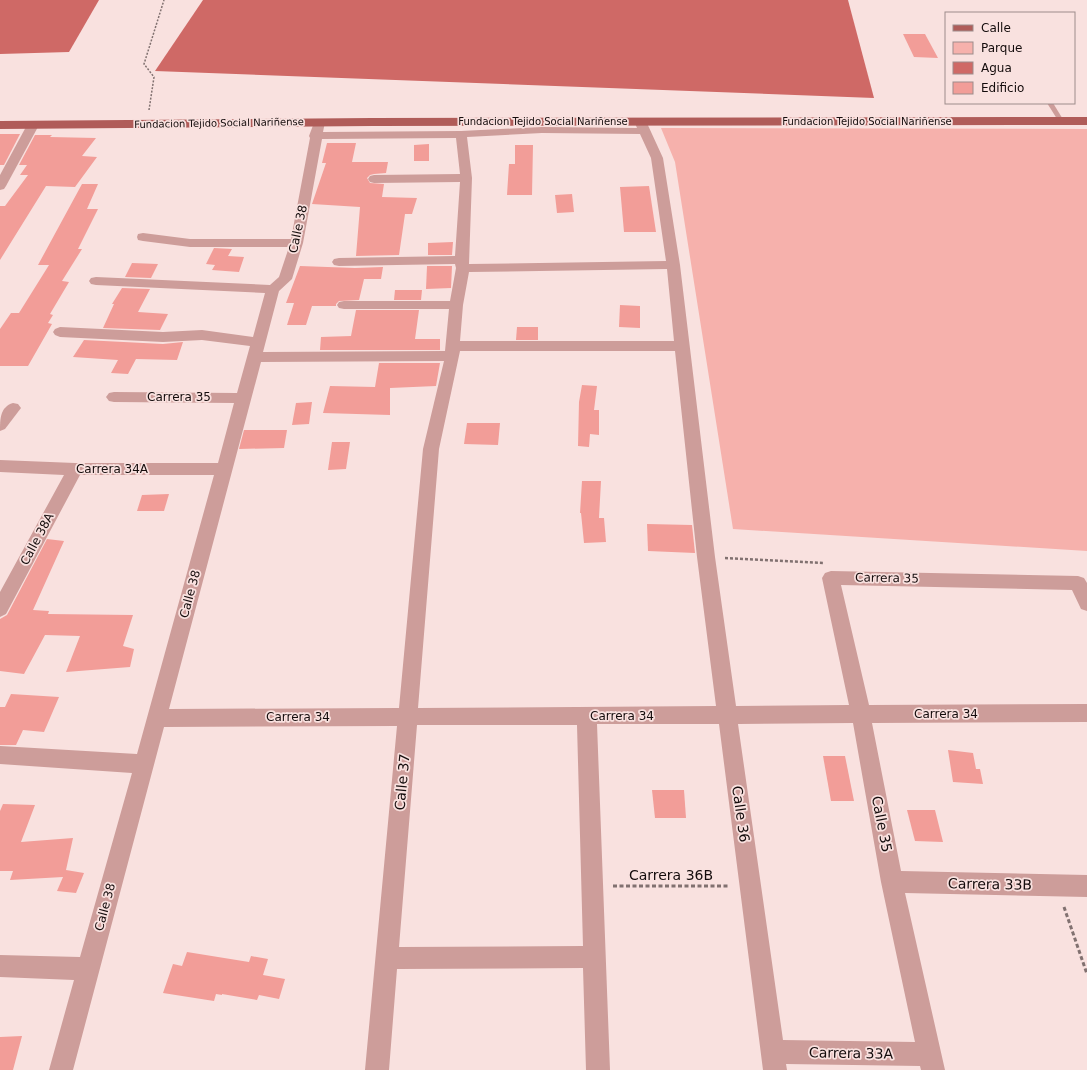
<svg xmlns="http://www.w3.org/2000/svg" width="1087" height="1070" font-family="'DejaVu Sans',sans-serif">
  <rect width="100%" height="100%" fill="#f9e1df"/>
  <path fill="#f6b1ac" d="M661,128L1087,129V551L733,529L675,162Z"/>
  <g fill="#cf6966">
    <path d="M0,0H99L69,52L0,54Z"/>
    <path d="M203,0H848L874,98L155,71Z"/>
  </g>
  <g fill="#f29d98">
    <path d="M903,34H925L938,58L914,57Z"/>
    <path d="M0,134H20L4,165H0Z"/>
    <path d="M35,135H52L50,137L96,138L82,156L97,157L75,187L46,186L0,260V206H5L28,175H20L27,165H19Z"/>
    <path d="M327,143H356L352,162H388L386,173L374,174L370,175L367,178L370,183L384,184L382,197L417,198L412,214H405L399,255L356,256L360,207L312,204L326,163H322Z"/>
    <path d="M429,144V161H414V145Z"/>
    <path d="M515,145H533L532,195H507L509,164H515Z"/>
    <path d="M82,184H98L87,209H98L78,249H82L62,281L69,282L50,314L53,315L48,323L52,324L28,366H0V329L11,313H19L49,265H38Z"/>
    <path d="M649,186L656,232H624L620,187Z"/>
    <path d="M572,194L574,212L557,213L555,195Z"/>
    <path d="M453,242L452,255H428V243Z"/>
    <path d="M214,248L232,249L228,256L244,257L239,272L212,270L215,265L206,264Z"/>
    <path d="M132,263L158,264L151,278L125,277Z"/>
    <path d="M300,266L355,268L383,267L381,279H364L359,300L339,301L336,304V306H312L306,325H287L294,303H286Z"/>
    <path d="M427,266H452L451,288L426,289Z"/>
    <path d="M122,288L150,289L138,312L168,314L160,330L103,328L114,304H112Z"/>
    <path d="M395,290H422L421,300H394Z"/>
    <path d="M620,305L640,306V328L619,327Z"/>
    <path d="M356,310H419L415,339H440V350H320L321,337L351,336Z"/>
    <path d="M517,327H538V340H516Z"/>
    <path d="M84,340L163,344L183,342L177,360L136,359L128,374L111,373L118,360L73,357Z"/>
    <path d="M379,363H440L436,386L390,388V415L323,413L330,386L375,387Z"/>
    <path d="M582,385L597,386L594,410H599V435L590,434L589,447L578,446L579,402Z"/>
    <path d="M312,402L309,424L292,425L296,403Z"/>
    <path d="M467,423H500L498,445L464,444Z"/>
    <path d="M244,430H287L284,448L239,449Z"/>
    <path d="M332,442H350L346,469L328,470Z"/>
    <path d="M582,481H601L599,518H604L606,542L584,543L581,513H580Z"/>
    <path d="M169,494L164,511H137L142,495Z"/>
    <path d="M647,524L692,525L695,553L648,551Z"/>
    <path d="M47,539L64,541L33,610L49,611L48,614L133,615L123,646L134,649L130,667L66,672L80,636L45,635L24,674L0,671V619L7,615Z"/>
    <path d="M11,694L59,697L44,732L23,730L16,745H0V707H5Z"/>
    <path d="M948,750L973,753L976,769H980L983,784L953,782Z"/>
    <path d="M823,756H845L854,801H831Z"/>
    <path d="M652,790H684L686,818H655Z"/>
    <path d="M3,804L35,805L21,842L73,838L66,870L84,873L76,893L57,891L63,877L10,880L13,871H0V811Z"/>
    <path d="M907,810H935L943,842L915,841Z"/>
    <path d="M187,952L249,962L251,956L268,959L263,975L285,979L279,999L259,995L257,1000L222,994V995L216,994L214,1001L163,993L173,964L182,966Z"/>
    <path d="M22,1036L13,1070H0V1037Z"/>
  </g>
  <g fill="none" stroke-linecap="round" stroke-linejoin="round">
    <path stroke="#817170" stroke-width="1.5" stroke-dasharray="2 1.5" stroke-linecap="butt" d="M149,110L154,77L144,64L164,0"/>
    <path stroke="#817170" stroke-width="2.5" stroke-dasharray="3 2" stroke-linecap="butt" d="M725,558L824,563"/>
    <g stroke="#817170" stroke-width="3" stroke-dasharray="4 2.5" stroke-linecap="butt">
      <path d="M613,886H730"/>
      <path d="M1064,907L1087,974"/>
    </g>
    <path fill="#cd9d9a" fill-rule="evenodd" d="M1047,103H1053L1064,121L1063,122H1059Z"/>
    <g fill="#cd9d9a" fill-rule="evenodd">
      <path d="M640,118L644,119L646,121L663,158L680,265L715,557L736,706L849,705L822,578L825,573L831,571L1078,576L1084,578L1087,583V611L1081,609L1072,590L841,585L869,705L1087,704V722L872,723L901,871L1087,875V897L905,893L945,1070H921L920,1066L786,1064L787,1070H763L719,724H597L610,1070H586L583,968L397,969L389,1070H365L397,726L164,727L73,1070H49L74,980L0,977V955L80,957L132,773L0,764V746L137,754L214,475H80L6,614L0,617V592L64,475L0,472V460L75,463H218L234,403L114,402L109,401L106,397L109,393L114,392L237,393L250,346L202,340L163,342L60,337L55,335L53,332L55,329L60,327L163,332L202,330L253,337L265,293L96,285L91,284L89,281L91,278L96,277L270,285L279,277L289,247H190L143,241L138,240L137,237L138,234L143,233L190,239H291L310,138L309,136L315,120H323L325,122L323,132L461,131L542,127L637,128L634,121L636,119ZM542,133L640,134L651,158L666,261L469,264L472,178L467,137ZM456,138L460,174L374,175L370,176L368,179L370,182L374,183L460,182L455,256L339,258L334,259L332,262L334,265L339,266L455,264L456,268L450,301H344L339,302L337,305L339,308L344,309H449L445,351L263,352L279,291L292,279L303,243L322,139ZM667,269L674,341H460L463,305L469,272ZM460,351H675L697,557L716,706L418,708L439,449ZM444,361L423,449L399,708L169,709L261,362ZM853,723L881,882L915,1042L783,1040L738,724ZM417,725H577L583,946L399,947Z"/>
      <path d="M33,122L37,123L39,125L6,186L4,189L0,190V175L27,125L29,123Z"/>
      <path d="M13,403L18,404L21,408L5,429L0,431C0,419 0,407 13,403Z"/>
    </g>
    <path fill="#b05c59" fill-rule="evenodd" d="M1087,117V125L372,126L0,129V121L372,118Z"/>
  </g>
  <g text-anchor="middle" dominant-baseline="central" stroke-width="3.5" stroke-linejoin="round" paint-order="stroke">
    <g font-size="10" fill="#140c0c" stroke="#f9e1df">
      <text x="543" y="121">Fundacion Tejido Social Nariñense</text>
      <text x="867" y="121">Fundacion Tejido Social Nariñense</text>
      <text transform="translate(219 123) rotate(-1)">Fundacion Tejido Social Nariñense</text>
    </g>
    <g font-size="12" fill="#140c0c" stroke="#f9e1df">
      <text transform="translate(298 229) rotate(-78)">Calle 38</text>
      <text x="179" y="397">Carrera 35</text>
      <text x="112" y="469">Carrera 34A</text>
      <text transform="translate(37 539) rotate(-62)">Calle 38A</text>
      <text transform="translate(887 578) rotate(1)">Carrera 35</text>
      <text transform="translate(190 594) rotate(-75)">Calle 38</text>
      <text x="946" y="714">Carrera 34</text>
      <text x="622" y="716">Carrera 34</text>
      <text x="298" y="717">Carrera 34</text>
      <text transform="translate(105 907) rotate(-75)">Calle 38</text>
    </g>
    <g font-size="14" fill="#140c0c" stroke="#f9e1df">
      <text transform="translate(402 782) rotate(-85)">Calle 37</text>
      <text transform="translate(741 814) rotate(82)">Calle 36</text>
      <text transform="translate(882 824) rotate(79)">Calle 35</text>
      <text x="671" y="875">Carrera 36B</text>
      <text transform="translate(990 884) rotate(1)">Carrera 33B</text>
      <text transform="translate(851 1053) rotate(1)">Carrera 33A</text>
    </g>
  </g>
  <rect x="945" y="12" width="130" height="92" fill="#f9e1df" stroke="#9d8c8b"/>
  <rect x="953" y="25" width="20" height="6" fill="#b05c59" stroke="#9d8c8b"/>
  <text x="981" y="32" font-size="12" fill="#140c0c">Calle</text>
  <rect x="953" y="42" width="20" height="12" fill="#f6b1ac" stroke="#9d8c8b"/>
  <text x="981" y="52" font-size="12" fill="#140c0c">Parque</text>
  <rect x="953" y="62" width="20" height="12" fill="#cf6966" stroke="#9d8c8b"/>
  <text x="981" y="72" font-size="12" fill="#140c0c">Agua</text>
  <rect x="953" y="82" width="20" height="12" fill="#f29d98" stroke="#9d8c8b"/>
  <text x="981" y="92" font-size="12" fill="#140c0c">Edificio</text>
</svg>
